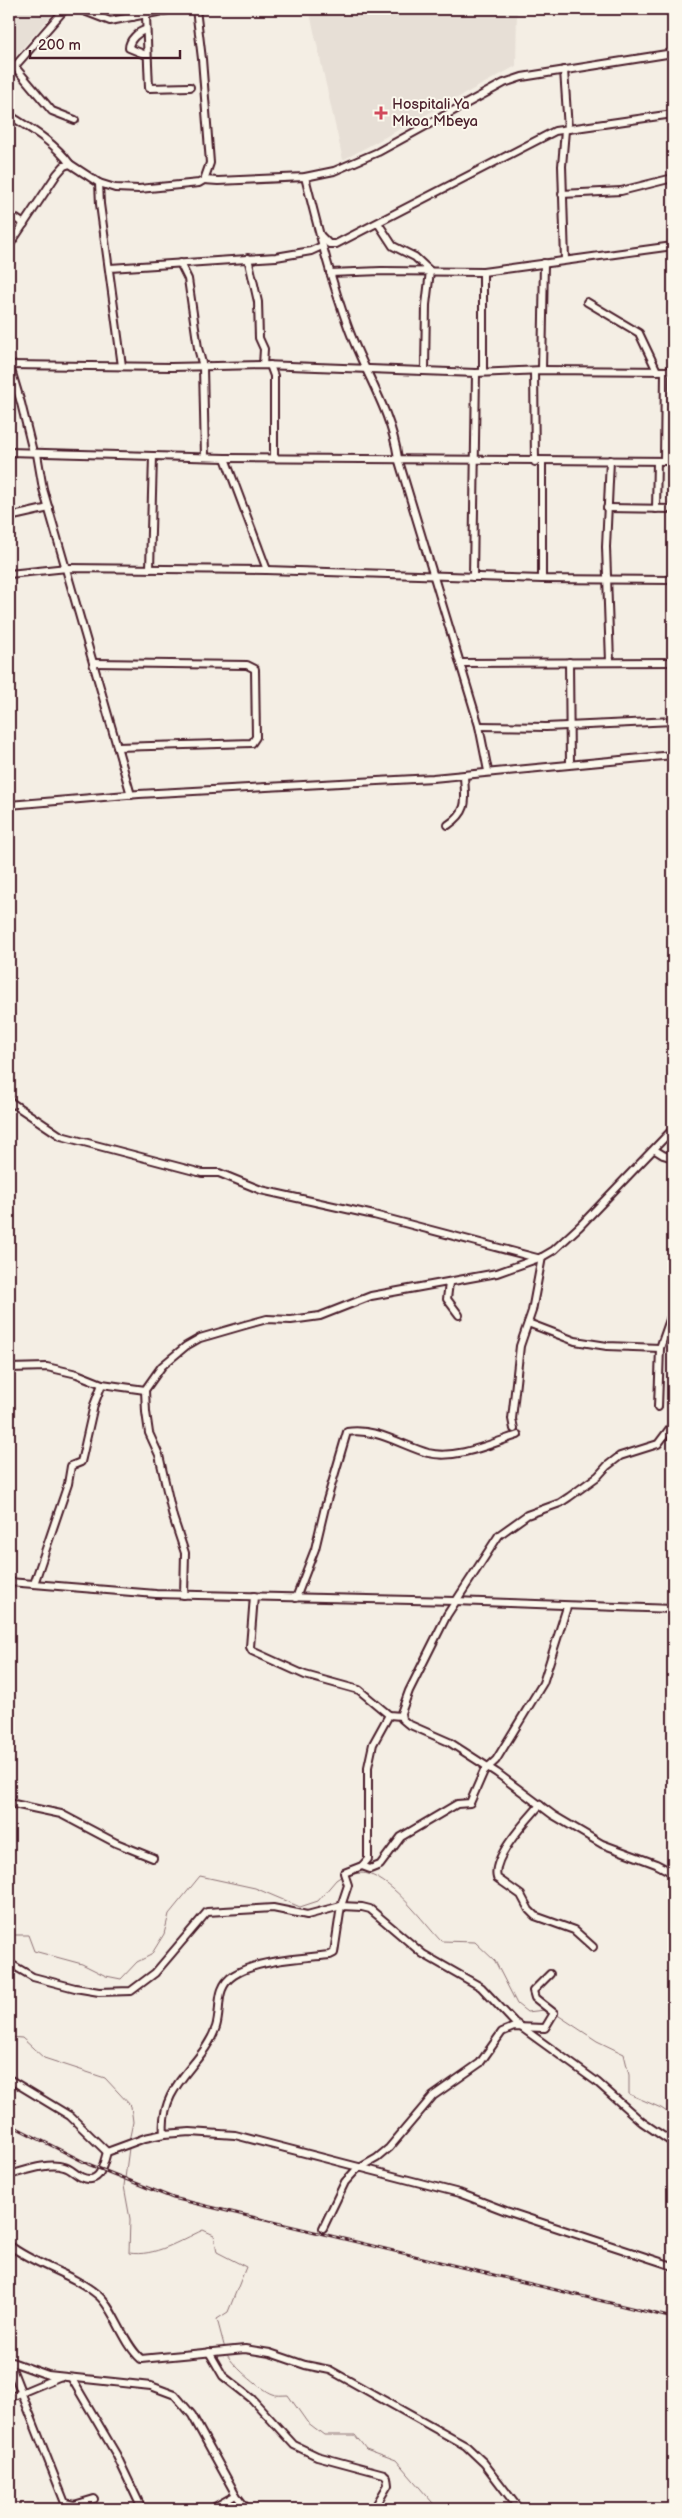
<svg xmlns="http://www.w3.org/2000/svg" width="682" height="2518" font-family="'Balsamiq Sans',sans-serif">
  <rect width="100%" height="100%" fill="#f4eee4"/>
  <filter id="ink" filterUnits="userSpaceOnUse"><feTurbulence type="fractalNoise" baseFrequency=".02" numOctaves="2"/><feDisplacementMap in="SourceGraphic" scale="10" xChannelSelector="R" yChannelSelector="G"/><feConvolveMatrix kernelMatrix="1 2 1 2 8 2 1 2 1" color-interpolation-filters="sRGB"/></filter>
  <g filter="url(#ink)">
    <g fill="#e7dfd6">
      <path d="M9,9H57L9,63Z"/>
      <path d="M309,9H517L516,66L343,160Z"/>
    </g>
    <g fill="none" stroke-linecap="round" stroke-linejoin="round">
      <g stroke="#8d7174" stroke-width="1">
        <path d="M348,1875C354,1874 362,1872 368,1874C395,1882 422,1921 441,1941L475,1942L495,1961L517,2004L527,2012L545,2010"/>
        <path d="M9,1935H28L34,1951L82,1964L106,1976L121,1979L137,1962L151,1955L164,1934L169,1914L200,1876L255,1888L300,1907L318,1901L336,1880L342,1876"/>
        <path d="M556,2014L597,2041L624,2054L629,2075V2094L661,2108L673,2116"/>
        <path d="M9,2037L22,2038L44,2058L105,2078L131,2106L133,2122L129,2141"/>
        <path d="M129,2148L124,2186L130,2219L129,2253C155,2257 179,2241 203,2230L214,2235L217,2252L246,2267L228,2312L217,2319L225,2349"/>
        <path d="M226,2352C228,2362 262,2391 272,2394C276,2396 283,2395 288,2395L307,2422L324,2435H355L366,2449L396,2460L438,2509"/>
      </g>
      <defs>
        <g id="minor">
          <path d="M79,9L110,21L174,9"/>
          <path d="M131,9L133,17"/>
          <path d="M146,16L149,88L190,87"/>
          <path d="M145,30C138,32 129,40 129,48L146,55"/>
          <path d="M15,67L52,111L75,120"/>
          <path d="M564,70L568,129"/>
          <path d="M9,73L65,9"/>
          <path d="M9,115C31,129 54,142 70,164"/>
          <path d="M305,177C318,228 330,278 348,327C364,372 391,410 398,458L479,726L488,771"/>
          <path d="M204,180L218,181L305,177L334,171L378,152L504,83L522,77L673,53"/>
          <path d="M99,183L100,204L122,366"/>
          <path d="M562,194L621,191L673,178"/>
          <path d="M9,214L24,224"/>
          <path d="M378,223L393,246L415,257L430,271L426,305L425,370"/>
          <path d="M320,235L329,244H336L555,131L673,114"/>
          <path d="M9,246L57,174L64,166L70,164L99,183L115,188L139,189L199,183L204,180L210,163L202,59L196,9"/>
          <path d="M248,258L258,302L259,338L264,349L263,365"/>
          <path d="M565,260L562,166L565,130"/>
          <path d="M180,263L188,279L198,348L203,367L205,457"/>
          <path d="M110,268L276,257L311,251L322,246"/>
          <path d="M330,273L381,271L483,272L673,246"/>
          <path d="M587,302L639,333L657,371"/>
          <path d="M9,363L21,403L33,452"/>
          <path d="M9,365L171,367L263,365L476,373L542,370L673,371"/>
          <path d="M270,365L274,376V458"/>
          <path d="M542,370L544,263"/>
          <path d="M534,371L535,462"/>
          <path d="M483,372V272"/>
          <path d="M9,452L225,458L673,461"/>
          <path d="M37,454L43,489L131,795"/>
          <path d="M225,458L267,570"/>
          <path d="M664,461L665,371"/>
          <path d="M542,462V579"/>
          <path d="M607,508L673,509"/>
          <path d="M656,509L657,461"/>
          <path d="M9,517L49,508"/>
          <path d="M150,569L153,456"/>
          <path d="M9,574L67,568L267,570L542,579L673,580"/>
          <path d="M473,577L476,373"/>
          <path d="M569,662L570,764"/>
          <path d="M610,662L606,547L610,460"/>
          <path d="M93,663L247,665L255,669L256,737L252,743L117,747"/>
          <path d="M460,663L673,662"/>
          <path d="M479,726L546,727L673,721"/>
          <path d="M9,805L139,794L433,778L673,755"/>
          <path d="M448,825C470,810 465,799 464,776"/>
          <path d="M9,1101L61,1136L202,1173H219L261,1190L374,1215L537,1258"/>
          <path d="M655,1150L663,1155L673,1158"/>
          <path d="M449,1283L447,1299L459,1315"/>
          <path d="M528,1323L575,1341L607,1346L660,1348"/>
          <path d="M9,1368L47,1367L77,1374L102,1384L145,1390"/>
          <path d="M658,1407L660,1348L673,1311"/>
          <path d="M673,1424L658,1444L620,1456L607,1466L598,1476L569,1497L560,1503L527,1515L499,1535L447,1615L409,1691L401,1713L402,1719L408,1724L449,1742L497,1773L553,1815L602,1844L656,1864L673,1873"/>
          <path d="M514,1429L512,1419L520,1346L532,1311L542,1257"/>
          <path d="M9,1582L156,1594L455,1601L673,1609"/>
          <path d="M34,1584L68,1484L71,1466L81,1462L82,1458L94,1405L102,1384"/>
          <path d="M184,1595L185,1553L173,1517L159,1455L149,1433L146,1412L145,1390L162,1366L186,1346L200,1338L245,1325L267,1319L291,1320L320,1316L371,1296L497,1273L542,1257L554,1250L580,1226L673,1129"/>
          <path d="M254,1596L250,1647L252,1651L305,1675L359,1690L389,1715L401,1716"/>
          <path d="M296,1598L315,1549L325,1507L347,1432C375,1427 403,1446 428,1453C457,1460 492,1443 518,1435"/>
          <path d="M9,1803L61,1814L116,1843L153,1858"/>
          <path d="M540,1805C527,1820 491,1858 497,1878L521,1895L529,1910L535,1916L574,1930L593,1947"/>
          <path d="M362,1866L370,1869L380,1865L401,1837L457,1804L470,1803L484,1771L496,1760L543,1683L567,1607"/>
          <path d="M9,1963L33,1977L75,1988L99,1992L131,1991L155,1973L207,1912L273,1908L307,1915L341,1906L362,1907L370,1909L423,1954L481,1987L514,2022L597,2082L642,2122L673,2143"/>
          <path d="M9,2079L70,2116L107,2152"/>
          <path d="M164,2134C159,2084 203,2066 216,2027C222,2008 214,1988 234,1975C257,1960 303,1958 330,1955L334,1953L341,1906L348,1885L344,1873L362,1866L368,1859V1767L373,1744L389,1715"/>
          <path d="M9,2175C25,2171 47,2162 64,2167C70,2168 75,2174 81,2177C101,2186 103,2164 107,2152L145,2138L164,2134L190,2132L235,2135L459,2193L506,2211L673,2266"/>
          <path d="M323,2228L345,2182L356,2170L377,2158L389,2148L433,2096L480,2063L502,2032L514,2027L545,2028L554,2013L535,1998L533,1991L550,1974"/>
          <path d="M9,2245C36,2266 72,2273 99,2296C114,2309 123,2343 141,2359L245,2349L270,2353L305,2365L330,2370L466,2446L484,2463L519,2509"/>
          <path d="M209,2352L223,2376L252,2399L294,2445L317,2456L384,2474L387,2477L388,2485L374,2509"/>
          <path d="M9,2361L48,2375L151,2386L175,2395L192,2415L236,2495L247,2509"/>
          <path d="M9,2361L65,2503L74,2505L94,2499"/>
          <path d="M72,2379L116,2454L142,2509"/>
          <path d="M9,2398L59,2377"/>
          <path d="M211,2509L236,2495"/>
        </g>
      </defs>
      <use href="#minor" stroke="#4a1f2b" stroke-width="10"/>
      <use href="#minor" stroke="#fbf7ec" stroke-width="6"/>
      <defs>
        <path id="rail" d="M9,2124L88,2164L173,2198L673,2318"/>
      </defs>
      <use href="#rail" stroke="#4a1f2b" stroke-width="3"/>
      <use href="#rail" stroke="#fbf7ec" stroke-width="1" stroke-dasharray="4" stroke-linecap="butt"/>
    </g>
  </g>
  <path fill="#d1495b" stroke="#fbf7ec" stroke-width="2" d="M378.5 105.5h5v5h5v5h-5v5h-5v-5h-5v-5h5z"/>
  <g text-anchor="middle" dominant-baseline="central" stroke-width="4" stroke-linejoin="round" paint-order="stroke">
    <g font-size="15" fill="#4a1f2b" stroke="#fbf7ec" text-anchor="start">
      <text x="392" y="104">Hospitali Ya<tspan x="392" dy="17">Mkoa Mbeya</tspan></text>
    </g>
  </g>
  <rect width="682" height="2518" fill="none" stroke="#fbf7ec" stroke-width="30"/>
  <rect x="15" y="15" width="652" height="2488" fill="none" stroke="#4a1f2b" stroke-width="2" filter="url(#ink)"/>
  <path d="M30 50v8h150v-8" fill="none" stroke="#4a1f2b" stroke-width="2.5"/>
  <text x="38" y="50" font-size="15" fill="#4a1f2b" stroke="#fbf7ec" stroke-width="4" paint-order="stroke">200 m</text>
</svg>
